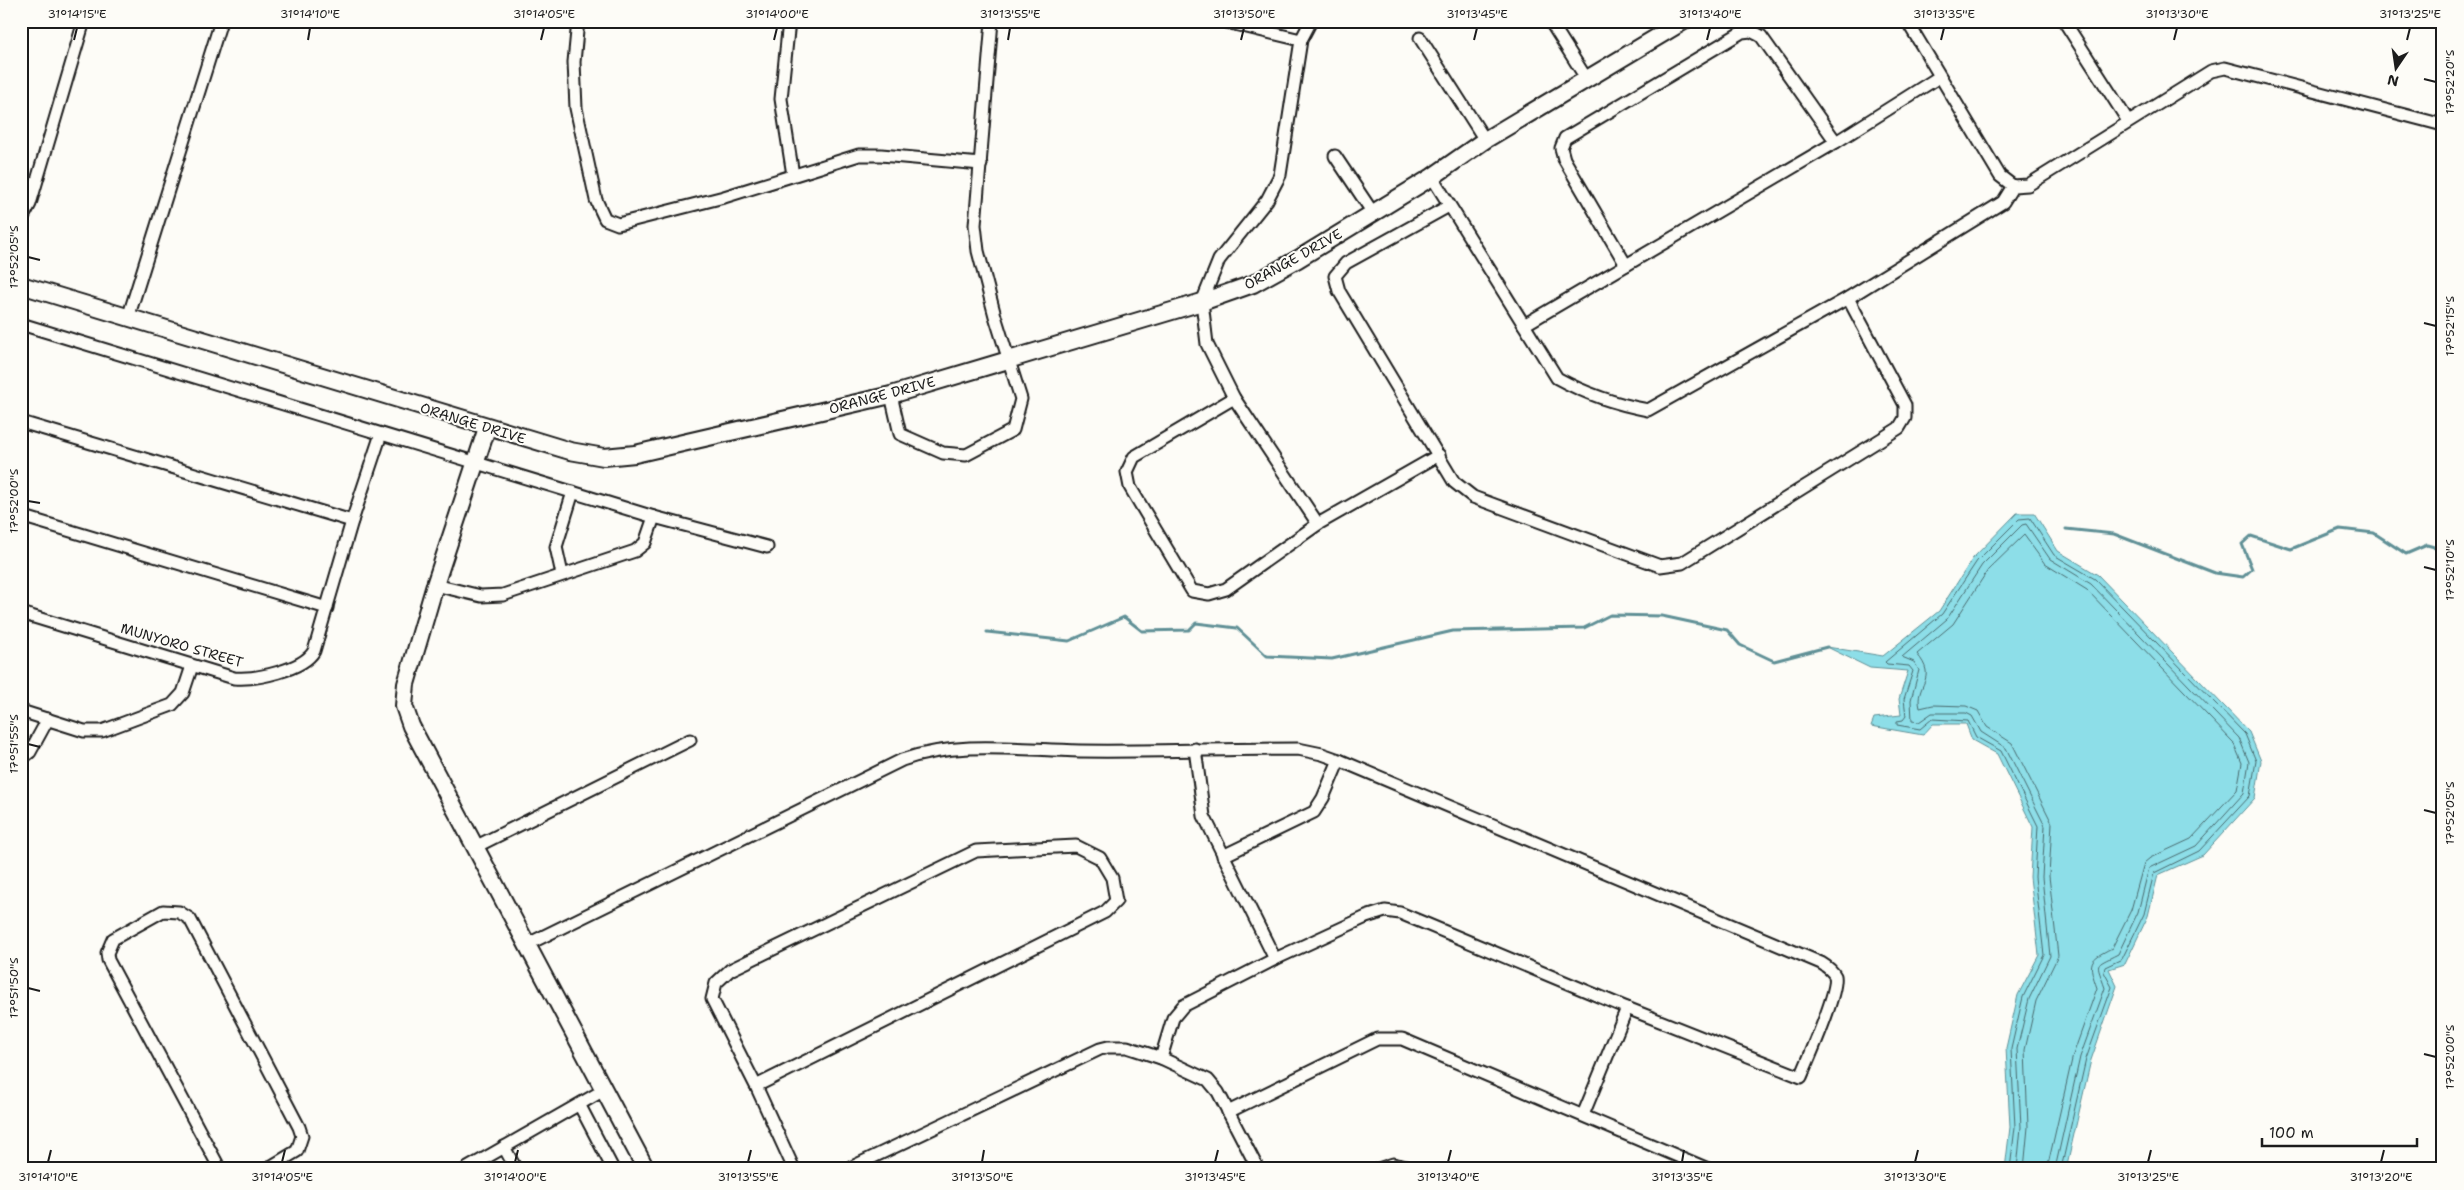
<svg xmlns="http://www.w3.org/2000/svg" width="2464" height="1190" font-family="'Shantell Sans',sans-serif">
  <rect width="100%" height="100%" fill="#fdfcf7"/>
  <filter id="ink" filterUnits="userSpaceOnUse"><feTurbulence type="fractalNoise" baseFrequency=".02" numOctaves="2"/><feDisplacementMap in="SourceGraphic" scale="10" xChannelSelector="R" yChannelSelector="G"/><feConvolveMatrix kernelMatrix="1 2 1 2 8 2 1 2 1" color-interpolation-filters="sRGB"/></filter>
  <g filter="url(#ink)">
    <path fill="#8ddee8" stroke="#609096" d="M2017,513H2034L2058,551L2098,575L2249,732L2261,761L2255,798L2203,855L2158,875L2148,916L2125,964L2109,969L2117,986L2091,1060L2066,1169H2005L2010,1127L2006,1048L2018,995L2039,955L2030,877L2033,827L1997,754L1972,740L1966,724H1933L1923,735L1871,726L1874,718L1901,715L1899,699L1908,671L1870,668L1827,647L1883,656L1939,611L1973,558Z"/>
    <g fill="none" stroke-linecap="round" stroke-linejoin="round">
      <g stroke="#496a6e" stroke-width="1">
        <path d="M2010,1169L2015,1127L2011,1049L2023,997L2044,955L2035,877L2038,826L2001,751L1976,737L1968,721L1932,719L1920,729L1897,725V721L1903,720L1906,716L1904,699L1913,671L1909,666L1887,664L1885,662L1942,614L1977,561L2019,519L2030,518L2054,555L2095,579L2245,734L2256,761L2250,796L2199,851L2154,873L2144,914L2122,959L2105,967L2104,972L2112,987L2086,1059L2061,1169"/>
        <path d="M2017,1169L2021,1127L2017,1049L2029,999L2050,956L2042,877L2045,826L2006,748L1981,732L1972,716L1966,713H1932L1919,722L1912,721L1911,700L1919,670L1914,662L1902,657L1947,619L1982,565L2022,525L2026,524L2050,559L2091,584L2239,738L2249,762L2244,793L2196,846L2149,868L2138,912L2118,954C2093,967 2096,961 2105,988L2080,1057L2055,1169"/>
        <path d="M2024,1169L2028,1127L2025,1050L2036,1001L2058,956L2049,876L2052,823L2012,743L1987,727L1978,711L1966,706L1933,705L1920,708C1914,684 1939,680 1917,654L1953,624L1988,570L2024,535L2045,564L2087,590L2233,742L2242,763L2237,790L2191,839L2150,858L2144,863L2131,910L2112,948C2088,960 2088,962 2097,988L2073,1055L2047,1169"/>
      </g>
      <g stroke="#609096" stroke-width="3">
        <path d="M2066,529L2114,534L2215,573L2243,577L2252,569L2242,544L2251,536L2291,549L2340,529L2374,533L2406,554L2427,545L2438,548L2443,544"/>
        <path d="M987,632L1069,641L1124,617L1142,631L1189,630L1196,623L1237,628L1267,656L1332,659L1453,631L1584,628L1610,615L1662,616L1727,630L1740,645L1774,661L1827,647"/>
      </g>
      <defs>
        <g id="street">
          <path d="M578,21L574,62L576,108L596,200L605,219L618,224L724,197L859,155H881L981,164"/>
          <path d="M789,21L781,99L793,175"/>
          <path d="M1222,21L1301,40"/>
          <path d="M1311,21L1301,40L1280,175L1267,200L1219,260L1202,302L1207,344L1234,398L1318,524"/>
          <path d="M1550,21L1586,78"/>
          <path d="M1907,21L2000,176L2013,186L2028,185L2211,71L2225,68L2443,125"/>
          <path d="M2064,21L2128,121"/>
          <path d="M1420,38L1485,140"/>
          <path d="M1335,156L1373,213"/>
          <path d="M1432,177L1557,378C1586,394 1615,404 1648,410L1848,298L2003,202L2013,186"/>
          <path d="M1449,206L1346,263L1335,276L1339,291L1454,482L1473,497L1660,566L1682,563L1899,428L1905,418V405L1848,298"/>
          <path d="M21,221L30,204L84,21"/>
          <path d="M1626,265L1564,159L1561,148L1565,138L1742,32L1751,31L1761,36L1836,142"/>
          <path d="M128,318L221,21"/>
          <path d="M21,324L654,517L767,547"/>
          <path d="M1524,325L1836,142L1939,77"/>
          <path d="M891,395L900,434L943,453L966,455L1013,430L1021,399L995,316L978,251L975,225L992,21"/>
          <path d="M1234,398L1134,457L1127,472L1130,487L1192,591L1209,594L1226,589L1318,524L1439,455"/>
          <path d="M21,422L352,521"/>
          <path d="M21,516L327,608"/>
          <path d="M562,574L556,547L573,492"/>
          <path d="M435,585L481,596L503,595L635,551L645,543L654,517"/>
          <path d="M21,613L234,678C255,680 303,670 314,651L352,521L381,434"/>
          <path d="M21,711L84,731H102L172,705L183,693L192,666"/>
          <path d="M1195,749L1204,816L1275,959"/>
          <path d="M21,759L30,752L48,719"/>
          <path d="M475,847L690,740"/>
          <path d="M1223,856L1314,812L1323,798L1339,760"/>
          <path d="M528,944L902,760C959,740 1021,750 1080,751C1153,752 1225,749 1298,749L1322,754L1339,760L1821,963C1826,966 1832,970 1835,976C1839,991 1808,1060 1801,1077L1627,1008L1400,913L1385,911L1366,917L1275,959L1183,1006L1173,1018L1161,1058"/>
          <path d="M756,1086L1105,912L1116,901L1112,878L1100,858L1076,846L976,851L730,970L716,983L712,999L756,1086L794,1169"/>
          <path d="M580,1106L613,1169"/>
          <path d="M1228,1112L1377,1039H1402L1708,1169"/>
          <path d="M1583,1115L1627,1008"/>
          <path d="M504,1147L516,1169"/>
          <path d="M220,1169L108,960L107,953L113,939L163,911L179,912L190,919L299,1127L302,1136L297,1151L267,1169"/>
          <path d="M466,1169L604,1090"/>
          <path d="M848,1169L1100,1049L1108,1047H1127L1161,1058L1208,1080L1218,1092L1258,1169"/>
          <path d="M1378,1169L1393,1164L1416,1169"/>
        </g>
        <g id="secondary">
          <path d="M21,285L570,451L604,457L635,454L891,395L1202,302L1253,284L1298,259L1432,177L1485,140L1684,21"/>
          <path d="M487,428L435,585L406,684L404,706L411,726L646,1169"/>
        </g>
      </defs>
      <use href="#street" stroke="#1c1c1c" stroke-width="15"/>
      <use href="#secondary" stroke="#1c1c1c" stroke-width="20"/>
      <use href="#street" stroke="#fdfcf7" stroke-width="11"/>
      <use href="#secondary" stroke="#fdfcf7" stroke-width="16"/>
    </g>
  </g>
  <path fill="none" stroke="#1c1c1c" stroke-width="2" d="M74,40L77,28M308,40L310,28M541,40L544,28M774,40L777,28M1008,40L1010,28M1241,40L1244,28M1474,40L1477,28M1707,40L1710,28M1941,40L1944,28M2174,40L2177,28M2407,40L2410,28M2424,79L2436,82M28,257L40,260M2424,323L2436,326M28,501L40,503M2424,567L2436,570M28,744L40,747M2424,810L2436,813M28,988L40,991M2424,1054L2436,1057M48,1162L51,1150M282,1162L285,1150M515,1162L518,1150M748,1162L751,1150M982,1162L984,1150M1215,1162L1218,1150M1448,1162L1451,1150M1682,1162L1684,1150M1915,1162L1918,1150M2148,1162L2151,1150M2381,1162L2384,1150"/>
  <g text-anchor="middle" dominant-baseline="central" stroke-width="4" stroke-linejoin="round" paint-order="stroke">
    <g font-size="14" fill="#1c1c1c" stroke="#fdfcf7">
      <text transform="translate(1293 259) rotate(-29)">ORANGE DRIVE</text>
      <text transform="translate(882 395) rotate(-15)">ORANGE DRIVE</text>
      <text transform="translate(473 423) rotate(17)">ORANGE DRIVE</text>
      <text transform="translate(182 645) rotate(16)">MUNYORO STREET</text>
    </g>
  </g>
  <rect width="2464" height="1190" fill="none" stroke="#fdfcf7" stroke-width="55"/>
  <g transform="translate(2396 68) rotate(193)" stroke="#fdfcf7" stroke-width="4" paint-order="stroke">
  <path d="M0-4L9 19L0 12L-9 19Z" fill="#1c1c1c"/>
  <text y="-8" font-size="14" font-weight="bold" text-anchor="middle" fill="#1c1c1c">N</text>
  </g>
  <path d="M2262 1138v8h155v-8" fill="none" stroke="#1c1c1c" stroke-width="2.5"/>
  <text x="2269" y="1138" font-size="15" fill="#1c1c1c" stroke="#fdfcf7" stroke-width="4" paint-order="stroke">100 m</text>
  <rect x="28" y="28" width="2408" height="1134" fill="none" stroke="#1c1c1c" stroke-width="2"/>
  <g font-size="12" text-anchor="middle" fill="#1c1c1c">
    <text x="77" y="18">31°14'15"E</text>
    <text x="310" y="18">31°14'10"E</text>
    <text x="544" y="18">31°14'05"E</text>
    <text x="777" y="18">31°14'00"E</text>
    <text x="1010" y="18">31°13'55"E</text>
    <text x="1244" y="18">31°13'50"E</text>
    <text x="1477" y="18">31°13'45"E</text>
    <text x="1710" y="18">31°13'40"E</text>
    <text x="1944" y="18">31°13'35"E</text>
    <text x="2177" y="18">31°13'30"E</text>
    <text x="2410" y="18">31°13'25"E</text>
    <text transform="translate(2450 82) rotate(-90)" y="4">17°52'20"S</text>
    <text transform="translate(14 257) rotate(-90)" y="4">17°52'05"S</text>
    <text transform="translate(2450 326) rotate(-90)" y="4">17°52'15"S</text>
    <text transform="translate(14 501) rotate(-90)" y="4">17°52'00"S</text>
    <text transform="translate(2450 570) rotate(-90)" y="4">17°52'10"S</text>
    <text transform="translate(14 744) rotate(-90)" y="4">17°51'55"S</text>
    <text transform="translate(2450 813) rotate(-90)" y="4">17°52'05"S</text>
    <text transform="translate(14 988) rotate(-90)" y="4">17°51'50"S</text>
    <text transform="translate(2450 1057) rotate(-90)" y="4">17°52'00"S</text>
    <text x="48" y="1181">31°14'10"E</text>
    <text x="282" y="1181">31°14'05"E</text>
    <text x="515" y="1181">31°14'00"E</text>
    <text x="748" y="1181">31°13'55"E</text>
    <text x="982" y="1181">31°13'50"E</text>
    <text x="1215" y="1181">31°13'45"E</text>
    <text x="1448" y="1181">31°13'40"E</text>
    <text x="1682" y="1181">31°13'35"E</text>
    <text x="1915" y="1181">31°13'30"E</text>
    <text x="2148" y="1181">31°13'25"E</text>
    <text x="2381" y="1181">31°13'20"E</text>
  </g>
</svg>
